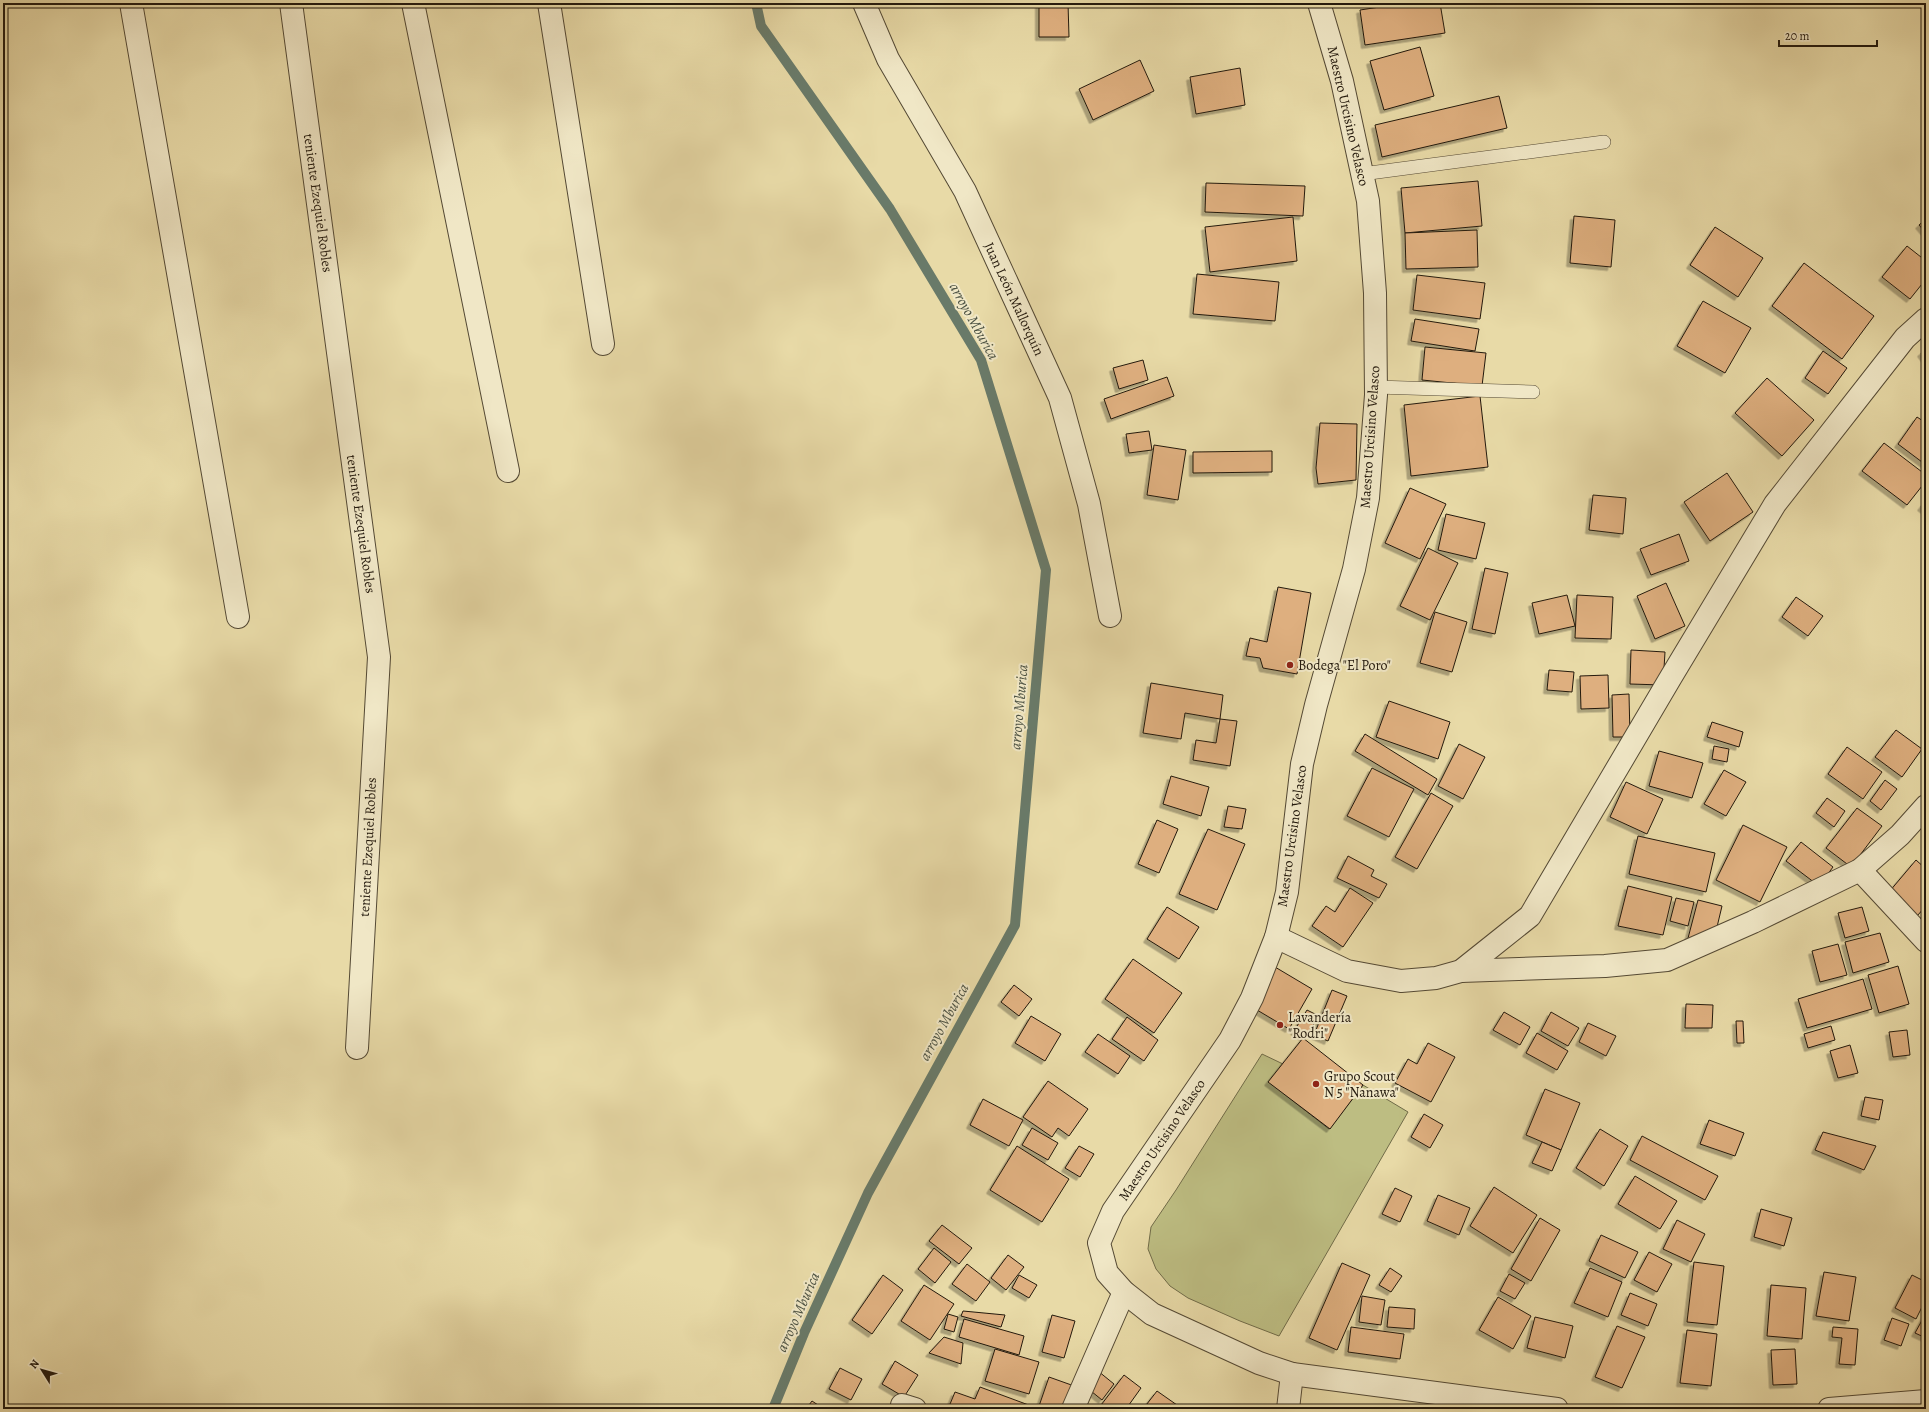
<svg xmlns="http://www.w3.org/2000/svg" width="1929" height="1412" font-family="Alegreya,serif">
  <defs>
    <filter id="shadow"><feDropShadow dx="-3.5" dy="3.5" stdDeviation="0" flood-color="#0004"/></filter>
  </defs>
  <rect width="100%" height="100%" fill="#e8daa7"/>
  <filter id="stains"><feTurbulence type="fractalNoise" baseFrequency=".005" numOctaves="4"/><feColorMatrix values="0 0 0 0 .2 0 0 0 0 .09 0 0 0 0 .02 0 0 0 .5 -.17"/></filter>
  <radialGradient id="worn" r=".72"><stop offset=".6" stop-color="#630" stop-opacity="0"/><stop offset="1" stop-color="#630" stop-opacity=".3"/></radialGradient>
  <path fill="#bdbd82" stroke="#706b48" d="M1262,1054L1283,1064L1269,1082L1329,1129L1363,1085L1408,1112L1279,1336L1240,1321L1188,1298L1170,1286L1156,1269L1148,1249L1151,1227L1176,1190Z"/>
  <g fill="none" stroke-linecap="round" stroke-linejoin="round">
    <path stroke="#697a69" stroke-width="10" d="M756,3L761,26L890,209L981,360L1046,570L1015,925L868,1193L804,1333L773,1409"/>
  </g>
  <g fill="#deaf7f" stroke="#23190d" filter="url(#shadow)">
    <path d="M1039,3H1068L1069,37H1039Z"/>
    <path d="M1406,3H1440L1445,33L1365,45L1360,10Z"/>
    <path d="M1420,47L1434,96L1384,110L1370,61Z"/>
    <path d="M1140,60L1154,91L1093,120L1079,89Z"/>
    <path d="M1240,68L1245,105L1196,114L1190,77Z"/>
    <path d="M1499,96L1507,128L1382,157L1375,125Z"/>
    <path d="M1478,181L1482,226L1405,233L1401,188Z"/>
    <path d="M1206,183L1305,186L1303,216L1205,212Z"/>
    <path d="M1574,216L1615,220L1611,267L1570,263Z"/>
    <path d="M1293,217L1297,261L1210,272L1205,227Z"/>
    <path d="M1926,219V233L1919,225Z"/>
    <path d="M1715,227L1763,258L1738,297L1690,265Z"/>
    <path d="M1477,230L1478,267L1406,269L1405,233Z"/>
    <path d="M1907,246L1926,261V279L1910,299L1882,277Z"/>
    <path d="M1804,263L1874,316L1842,359L1772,306Z"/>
    <path d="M1197,274L1279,282L1275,321L1193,314Z"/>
    <path d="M1417,275L1485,283L1480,319L1413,310Z"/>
    <path d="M1703,301L1751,328L1725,373L1677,346Z"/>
    <path d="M1415,319L1479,329L1475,351L1411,341Z"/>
    <path d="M1425,347L1486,353L1482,386L1422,380Z"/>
    <path d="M1926,349V360L1921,353Z"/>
    <path d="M1823,351L1847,368L1828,394L1805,378Z"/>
    <path d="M1143,360L1148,380L1119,389L1113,368Z"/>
    <path d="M1167,377L1174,396L1111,419L1104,399Z"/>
    <path d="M1767,378L1814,420L1782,456L1735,413Z"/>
    <path d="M1480,396L1488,467L1411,476L1404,405Z"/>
    <path d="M1917,417L1926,423V465L1898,444Z"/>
    <path d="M1320,423L1357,424L1356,480L1318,484L1316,468Z"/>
    <path d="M1149,431L1152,450L1129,453L1126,434Z"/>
    <path d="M1884,443L1926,475V481L1907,505L1862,471Z"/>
    <path d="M1154,445L1186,450L1178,500L1147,495Z"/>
    <path d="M1272,451V472L1193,473V452Z"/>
    <path d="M1727,473L1753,512L1710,541L1684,502Z"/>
    <path d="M1410,488L1446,504L1420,559L1385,543Z"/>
    <path d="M1593,495L1626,498L1623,534L1589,530Z"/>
    <path d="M1926,501V511L1921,507Z"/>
    <path d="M1446,514L1485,523L1476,559L1438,550Z"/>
    <path d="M1679,534L1689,561L1651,575L1640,549Z"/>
    <path d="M1428,548L1458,563L1430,620L1400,606Z"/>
    <path d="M1485,568L1508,573L1495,634L1472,629Z"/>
    <path d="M1666,583L1685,626L1655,639L1637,596Z"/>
    <path d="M1278,587L1311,593L1297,674L1263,668L1260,658L1246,656L1250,638L1267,642Z"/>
    <path d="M1567,595L1575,626L1539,634L1532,603Z"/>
    <path d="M1577,595L1613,597L1611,639L1575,638Z"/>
    <path d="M1796,597L1823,616L1808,636L1782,617Z"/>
    <path d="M1435,612L1467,622L1452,672L1420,663Z"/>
    <path d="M1631,650L1665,652L1663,685L1630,684Z"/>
    <path d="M1549,670L1574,672L1572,692L1547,690Z"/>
    <path d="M1608,675L1609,708L1581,709L1580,676Z"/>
    <path d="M1151,683L1223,695L1220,719L1185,713L1181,739L1143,733Z"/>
    <path d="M1629,694L1630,737H1613L1612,695Z"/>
    <path d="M1389,701L1450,722L1438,759L1376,737Z"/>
    <path d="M1220,719L1237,721L1230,766L1193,760L1196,740L1216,743Z"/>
    <path d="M1712,722L1743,732L1739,747L1707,737Z"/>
    <path d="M1896,730L1922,749L1902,777L1875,757Z"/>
    <path d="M1365,734L1437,779L1428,795L1355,751Z"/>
    <path d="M1459,744L1485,757L1463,799L1438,786Z"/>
    <path d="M1714,746L1729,749L1727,762L1712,759Z"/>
    <path d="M1847,747L1882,772L1863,799L1828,774Z"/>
    <path d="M1659,751L1703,763L1692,798L1649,786Z"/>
    <path d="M1372,768L1414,789L1389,837L1347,816Z"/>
    <path d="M1724,770L1746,782L1726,816L1704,804Z"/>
    <path d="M1171,776L1209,787L1201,816L1163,804Z"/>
    <path d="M1885,780L1897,789L1881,810L1870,801Z"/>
    <path d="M1626,782L1663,799L1647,834L1610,817Z"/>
    <path d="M1431,793L1453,806L1417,869L1395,857Z"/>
    <path d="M1827,798L1845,811L1834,827L1816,813Z"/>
    <path d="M1228,806L1246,809L1242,829L1224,827Z"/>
    <path d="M1857,808L1882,826L1851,867L1826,848Z"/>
    <path d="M1157,820L1178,829L1159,873L1138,864Z"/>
    <path d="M1743,825L1787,847L1760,902L1716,880Z"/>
    <path d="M1208,829L1245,844L1217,910L1179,894Z"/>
    <path d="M1638,836L1715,853L1706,892L1629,874Z"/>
    <path d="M1801,842L1833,867L1819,886L1786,861Z"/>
    <path d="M1348,856L1374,870L1371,876L1387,884L1379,898L1337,878Z"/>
    <path d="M1916,860L1926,869V906L1917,916L1889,892Z"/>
    <path d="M1628,886L1672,897L1663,935L1618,926Z"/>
    <path d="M1350,888L1373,903L1343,947L1312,926L1326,906L1335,912Z"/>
    <path d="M1676,898L1694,902L1688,926L1670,921Z"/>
    <path d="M1698,900L1722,906L1712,948L1687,942Z"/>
    <path d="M1167,907L1199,927L1179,959L1147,939Z"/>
    <path d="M1862,907L1869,931L1845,938L1838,913Z"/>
    <path d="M1880,933L1889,962L1853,973L1845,942Z"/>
    <path d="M1838,944L1847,975L1820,982L1812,951Z"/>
    <path d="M1133,959L1182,993L1154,1033L1105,999Z"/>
    <path d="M1898,966L1909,1004L1879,1013L1868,975Z"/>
    <path d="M1275,967L1312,989L1289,1029L1252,1007Z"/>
    <path d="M1863,979L1872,1009L1807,1028L1798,999Z"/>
    <path d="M1014,985L1032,999L1019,1016L1001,1002Z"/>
    <path d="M1332,990L1347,996L1328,1041L1314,1035Z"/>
    <path d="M1686,1004L1713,1005L1712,1028H1685Z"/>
    <path d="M1307,1010L1319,1016L1305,1038L1294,1031Z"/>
    <path d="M1504,1012L1530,1027L1520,1045L1493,1030Z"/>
    <path d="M1551,1012L1579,1028L1568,1046L1541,1031Z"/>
    <path d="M1031,1016L1061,1034L1045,1061L1015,1043Z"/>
    <path d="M1127,1017L1158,1040L1144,1061L1112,1039Z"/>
    <path d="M1736,1021H1743L1744,1043H1737Z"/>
    <path d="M1588,1023L1616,1036L1606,1056L1579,1042Z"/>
    <path d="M1831,1026L1835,1040L1808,1048L1804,1034Z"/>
    <path d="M1907,1030L1910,1055L1893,1057L1889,1032Z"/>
    <path d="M1537,1033L1568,1051L1557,1070L1526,1053Z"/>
    <path d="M1098,1034L1130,1056L1118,1074L1085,1052Z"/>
    <path d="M1303,1038L1363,1085L1330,1129L1268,1082Z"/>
    <path d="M1428,1043L1455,1057L1431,1102L1395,1083L1408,1059L1417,1064Z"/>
    <path d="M1850,1045L1858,1073L1838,1078L1830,1051Z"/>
    <path d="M1048,1081L1088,1109L1069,1136L1058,1128L1052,1137L1023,1117Z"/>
    <path d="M1545,1089L1580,1103L1561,1150L1526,1135Z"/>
    <path d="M1865,1097L1883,1100L1879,1120L1861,1116Z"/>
    <path d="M983,1099L1023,1120L1009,1146L970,1125Z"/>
    <path d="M1424,1114L1443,1125L1430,1148L1411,1137Z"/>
    <path d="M1709,1120L1744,1133L1735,1156L1700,1144Z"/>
    <path d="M1032,1128L1058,1143L1048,1160L1022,1145Z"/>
    <path d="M1600,1129L1628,1146L1604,1186L1576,1168Z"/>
    <path d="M1823,1132L1876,1146L1864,1170L1815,1150Z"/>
    <path d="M1642,1136L1718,1176L1705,1200L1630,1160Z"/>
    <path d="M1542,1142L1561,1150L1552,1171L1532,1163Z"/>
    <path d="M1017,1146L1069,1179L1042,1222L990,1190Z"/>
    <path d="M1079,1146L1094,1154L1080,1177L1065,1168Z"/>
    <path d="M1635,1176L1677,1201L1660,1229L1618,1204Z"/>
    <path d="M1494,1187L1537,1215L1513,1253L1470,1226Z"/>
    <path d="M1395,1188L1412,1196L1400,1222L1382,1214Z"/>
    <path d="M1438,1195L1470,1208L1459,1235L1427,1221Z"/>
    <path d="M1761,1209L1792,1218L1784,1246L1754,1237Z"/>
    <path d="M1540,1218L1560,1230L1531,1281L1511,1269Z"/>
    <path d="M1677,1220L1705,1234L1691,1262L1663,1249Z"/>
    <path d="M942,1225L972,1248L959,1264L929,1241Z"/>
    <path d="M1601,1235L1638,1252L1625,1278L1589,1261Z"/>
    <path d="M934,1248L951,1262L935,1283L918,1269Z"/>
    <path d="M1649,1252L1672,1264L1657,1292L1634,1280Z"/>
    <path d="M1008,1255L1024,1267L1006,1290L991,1278Z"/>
    <path d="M1694,1262L1724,1266L1717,1325L1687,1322Z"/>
    <path d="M1342,1263L1370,1275L1337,1350L1309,1338Z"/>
    <path d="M967,1264L990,1282L976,1301L952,1284Z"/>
    <path d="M1390,1268L1402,1276L1391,1292L1379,1285Z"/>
    <path d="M1590,1268L1622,1282L1608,1317L1574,1303Z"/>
    <path d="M1824,1272L1856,1277L1849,1321L1816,1316Z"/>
    <path d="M1509,1274L1525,1283L1515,1299L1500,1291Z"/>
    <path d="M883,1275L903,1290L872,1334L852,1320Z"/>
    <path d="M1019,1275L1037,1285L1029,1298L1012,1288Z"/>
    <path d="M1912,1275L1926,1282V1299L1916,1319L1895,1308Z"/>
    <path d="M924,1285L954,1304L930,1340L901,1321Z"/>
    <path d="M1771,1285L1806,1288L1802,1339L1767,1336Z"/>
    <path d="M1630,1293L1657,1304L1648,1326L1621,1315Z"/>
    <path d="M1362,1296L1385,1300L1381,1325L1359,1322Z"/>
    <path d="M1498,1297L1531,1316L1513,1349L1479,1330Z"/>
    <path d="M1389,1307L1415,1309L1414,1329L1387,1327Z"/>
    <path d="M963,1311L1005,1315L1001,1327L961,1316Z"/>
    <path d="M1926,1313V1338L1915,1333Z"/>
    <path d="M948,1314L958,1317L954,1332L944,1329Z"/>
    <path d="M1052,1315L1075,1321L1064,1358L1042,1352Z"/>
    <path d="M1535,1317L1573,1326L1565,1358L1527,1348Z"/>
    <path d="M1892,1318L1909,1324L1901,1346L1884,1340Z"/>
    <path d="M964,1319L1024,1336L1019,1355L959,1337Z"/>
    <path d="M1617,1326L1645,1337L1622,1388L1595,1377Z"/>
    <path d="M1351,1327L1404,1334L1400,1359L1348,1352Z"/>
    <path d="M1833,1327L1858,1329L1855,1365L1839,1364L1842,1338L1832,1337Z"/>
    <path d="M1687,1330L1717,1334L1711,1386L1680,1383Z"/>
    <path d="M944,1337L963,1343L961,1364L929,1353Z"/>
    <path d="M995,1349L1039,1362L1029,1394L985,1381Z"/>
    <path d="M1795,1349L1797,1384L1773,1385L1771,1350Z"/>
    <path d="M895,1361L918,1375L904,1397L882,1384Z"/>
    <path d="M840,1368L862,1379L851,1400L829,1389Z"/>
    <path d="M1098,1371L1114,1384L1102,1400L1086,1387Z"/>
    <path d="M1124,1375L1141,1388L1126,1409H1098Z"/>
    <path d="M1049,1377L1077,1387L1069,1409H1038Z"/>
    <path d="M980,1387L1034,1407L1033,1409H948L955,1392L975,1399Z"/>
    <path d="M1157,1391L1177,1405L1174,1409H1143Z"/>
    <path d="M812,1401L824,1409H806Z"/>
  </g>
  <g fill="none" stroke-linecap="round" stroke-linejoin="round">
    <defs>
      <g id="service">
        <path d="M1362,174L1604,142"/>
        <path d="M1376,387L1533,392"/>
      </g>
      <g id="minor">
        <path d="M131,3L238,617"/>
        <path d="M291,3L379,657L357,1048"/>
        <path d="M413,3L508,471"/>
        <path d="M549,3L603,344"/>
        <path d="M864,3L888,59L965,191L1060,398L1089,504L1110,616"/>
        <path d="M1860,870L1926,941"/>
        <path d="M1276,937L1347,971L1401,981L1436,978L1461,971L1530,916L1671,677L1775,504L1905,338L1926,319"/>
        <path d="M1461,971L1605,966L1667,960L1753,922L1860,870L1900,835L1926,806"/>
        <path d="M902,1405L915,1409"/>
        <path d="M1073,1409L1124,1292"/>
        <path d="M1288,1409L1292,1374"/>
      </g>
      <g id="tertiary">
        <path d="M1319,3L1342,81L1368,201L1375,293L1376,395L1368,498L1354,569L1316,705L1302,764L1287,892L1276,937L1252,998L1230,1040L1113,1211L1099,1243L1107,1273L1124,1292L1152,1314L1259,1363L1292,1374L1557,1409"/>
        <path d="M1829,1409L1926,1401"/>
      </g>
    </defs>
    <use href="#service" stroke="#544934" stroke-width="14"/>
    <use href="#minor" stroke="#544934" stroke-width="24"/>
    <use href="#tertiary" stroke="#544934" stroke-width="24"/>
    <use href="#service" stroke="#f0e7c6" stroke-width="13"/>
    <use href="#minor" stroke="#f0e7c6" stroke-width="22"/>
    <use href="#tertiary" stroke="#f0e7c6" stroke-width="22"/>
  </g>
  <g fill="#8f2418" stroke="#f0e7c6" stroke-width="1.5">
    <circle cx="1290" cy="665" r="4"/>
    <circle cx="1280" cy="1025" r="4"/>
    <circle cx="1316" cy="1084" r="4"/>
  </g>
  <g text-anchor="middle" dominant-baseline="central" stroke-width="4" stroke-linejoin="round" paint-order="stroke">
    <g font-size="14" fill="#23190d" stroke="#f0e7c6">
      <text transform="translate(1348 116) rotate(77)">Maestro Urcisino Velasco</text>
      <text transform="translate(318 203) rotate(82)">teniente Ezequiel Robles</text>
      <text transform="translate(1014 299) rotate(65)">Juan León Mallorquín</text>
      <text transform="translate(1370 437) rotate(-86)">Maestro Urcisino Velasco</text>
      <text transform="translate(361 524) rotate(82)">teniente Ezequiel Robles</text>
      <text transform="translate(1292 836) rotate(-82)">Maestro Urcisino Velasco</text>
      <text transform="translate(368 847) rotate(-87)">teniente Ezequiel Robles</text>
      <text transform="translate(1162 1140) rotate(-56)">Maestro Urcisino Velasco</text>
    </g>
    <g font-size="14" fill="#23190d" stroke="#f0e7c6" text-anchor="start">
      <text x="1298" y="665">Bodega "El Poro"</text>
      <text x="1288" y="1017">Lavandería<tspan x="1288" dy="16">"Rodri"</tspan></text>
      <text x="1324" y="1076">Grupo Scout<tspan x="1324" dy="16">N 5 "Nanawa"</tspan></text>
    </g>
    <g font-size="15" font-style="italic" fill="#4c5243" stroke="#f0e7c6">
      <text transform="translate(974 321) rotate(61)">arroyo Mburica</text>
      <text transform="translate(1019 707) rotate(-85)">arroyo Mburica</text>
      <text transform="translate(944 1022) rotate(-61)">arroyo Mburica</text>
      <text transform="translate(798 1312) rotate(-66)">arroyo Mburica</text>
    </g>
  </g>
  <rect width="1929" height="1412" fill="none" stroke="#e8daa7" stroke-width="16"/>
  <rect x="4" y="4" width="1921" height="1404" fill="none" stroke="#23190d" stroke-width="2"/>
  <rect x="8" y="8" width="1913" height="1396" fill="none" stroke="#23190d"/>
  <g transform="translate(42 1370) rotate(307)" stroke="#f0e7c6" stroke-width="3" paint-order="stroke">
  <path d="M0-3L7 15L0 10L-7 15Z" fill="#23190d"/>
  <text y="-6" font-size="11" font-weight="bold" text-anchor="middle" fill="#23190d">N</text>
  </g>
  <path d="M1779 40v6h98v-6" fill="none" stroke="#23190d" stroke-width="2"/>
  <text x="1785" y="40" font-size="12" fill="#23190d" stroke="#f0e7c6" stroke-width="3" paint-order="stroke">20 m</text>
  <rect width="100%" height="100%" filter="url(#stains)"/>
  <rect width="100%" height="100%" fill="url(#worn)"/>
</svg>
